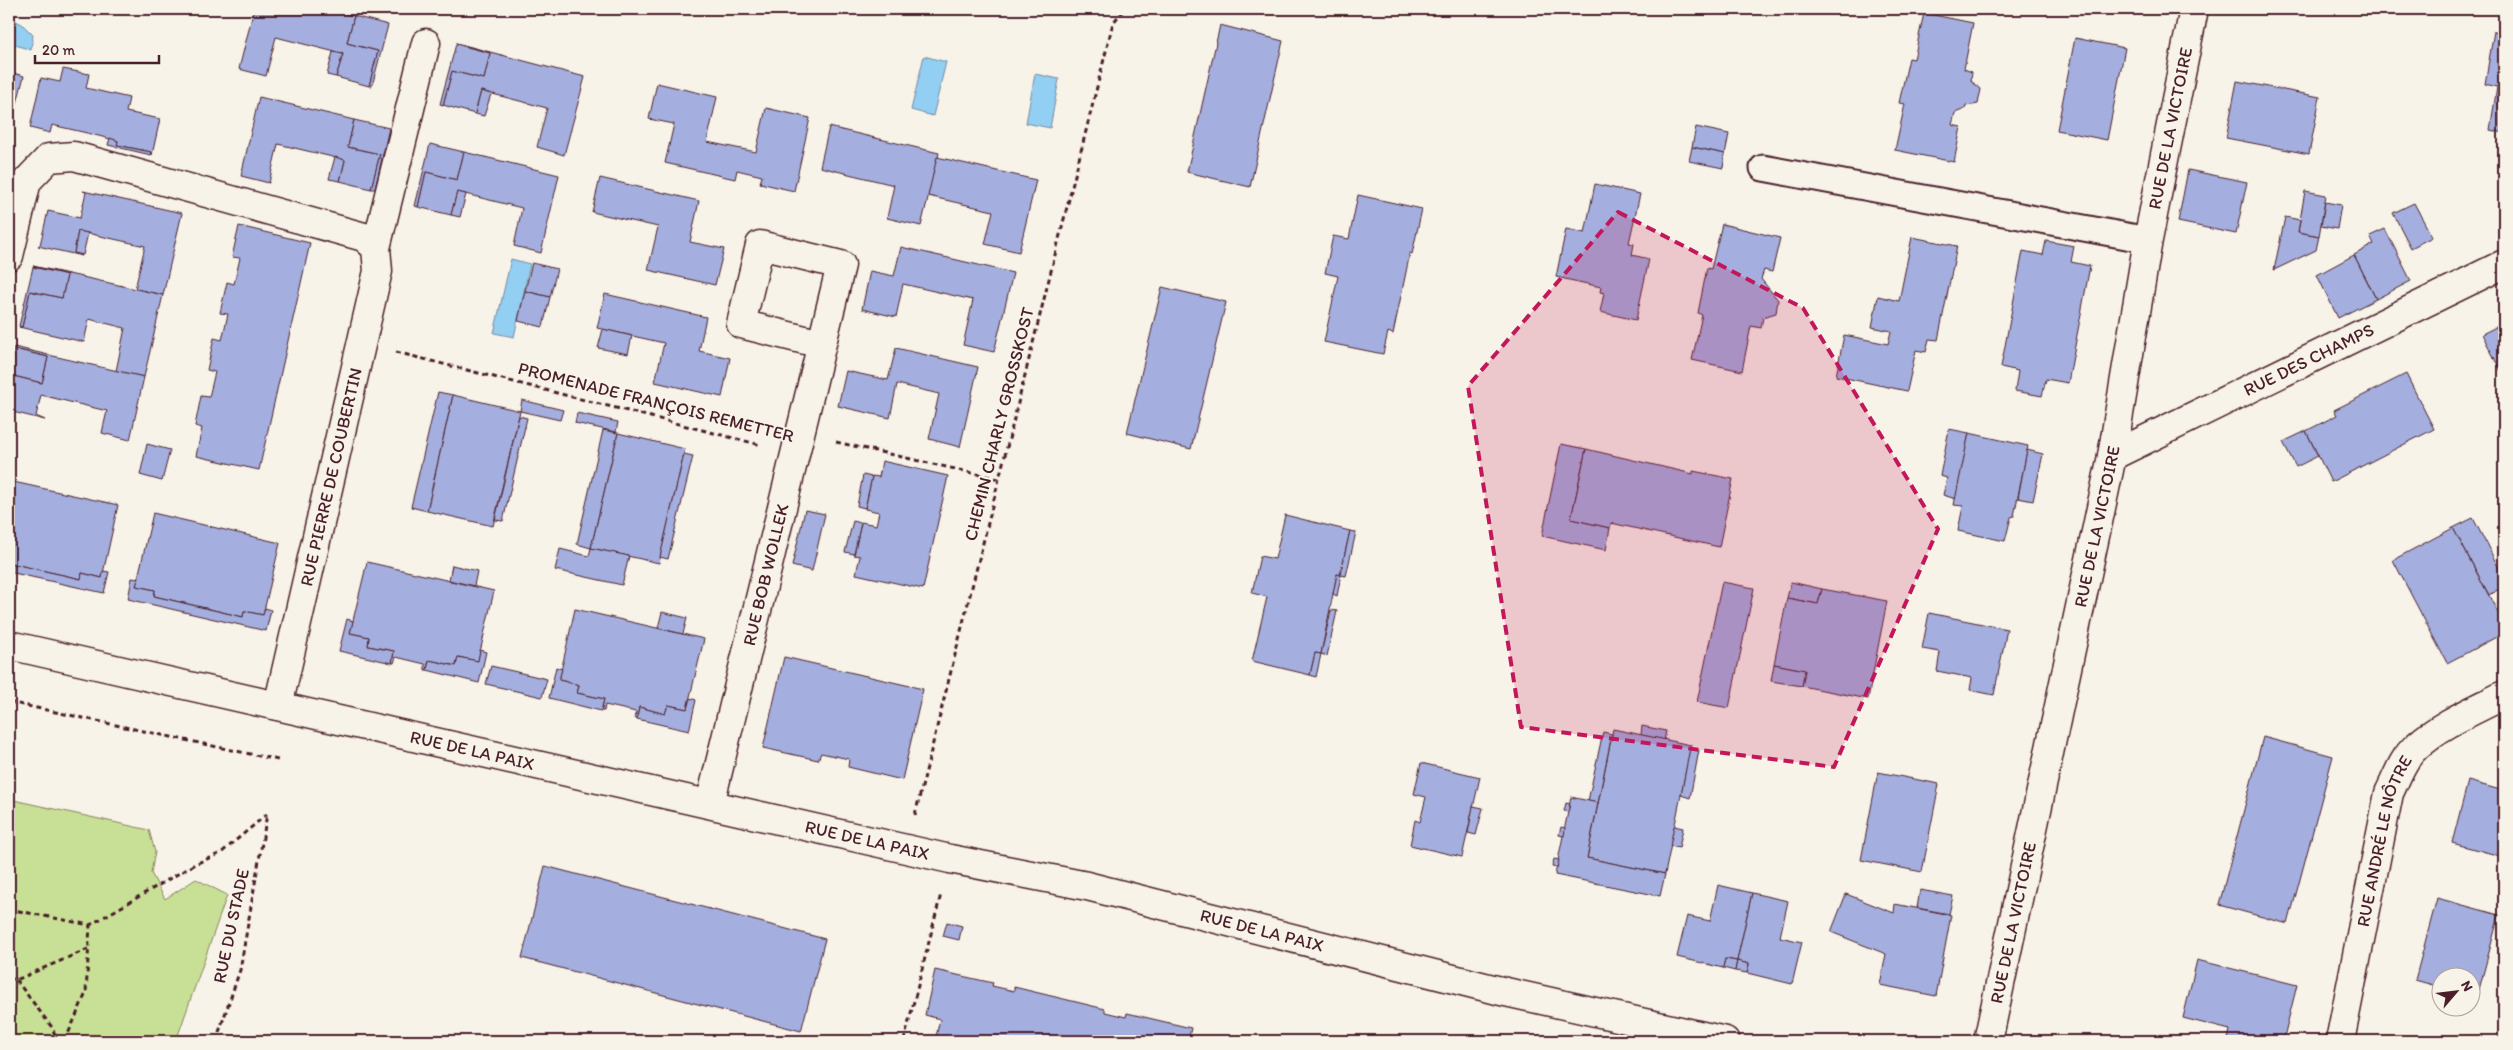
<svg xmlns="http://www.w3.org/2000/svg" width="2513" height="1050" font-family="Itim,sans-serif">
  <rect width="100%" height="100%" fill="#f7f3e8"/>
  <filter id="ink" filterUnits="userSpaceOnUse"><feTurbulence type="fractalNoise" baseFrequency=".02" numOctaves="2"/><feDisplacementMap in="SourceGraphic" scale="10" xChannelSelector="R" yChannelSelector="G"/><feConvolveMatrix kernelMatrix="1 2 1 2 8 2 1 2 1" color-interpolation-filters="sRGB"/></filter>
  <g filter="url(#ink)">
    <path fill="#c8e096" stroke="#898060" d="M9,799L149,830L155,852L151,873L165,899L196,879L227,895L176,1041H9Z"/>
    <g fill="#92cff2" stroke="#7589a2">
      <path d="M9,18L22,24L33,35L31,50L9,43Z"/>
      <path d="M924,56L946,62L933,116L911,110Z"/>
      <path d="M1035,74L1059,79L1050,128L1026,123Z"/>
      <path d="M511,259L530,264L514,337L494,333Z"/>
    </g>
    <g fill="#a4afdf" stroke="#4a1f2b">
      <path d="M254,9H327L354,16L347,43L378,51L369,86L336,77L343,54L276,37L266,76L239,69Z"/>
      <path d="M1924,13L1973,23L1964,69L1972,72L1971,81L1981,89L1978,104L1966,106L1965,109L1955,113L1952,125L1961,127L1954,162L1895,150L1905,104L1899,103L1909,58L1914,59Z"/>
      <path d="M354,16L388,25L372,86H369L378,51L347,43Z"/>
      <path d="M1220,25L1283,41L1250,187L1187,172Z"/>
      <path d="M2494,31L2504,33V133L2490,130L2497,87L2485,84Z"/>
      <path d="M2075,38L2125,48L2107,140L2057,130Z"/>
      <path d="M456,43L585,77L564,155L537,147L547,108L481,91L475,114L443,105L452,71L484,79L490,53Z"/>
      <path d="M456,44L490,53L484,79L452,71L443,105L440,104Z"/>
      <path d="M333,52L343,54L336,77L327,75Z"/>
      <path d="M63,69L89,74L86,88L129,98L126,112L160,119L152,155L151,152L117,145L118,141L87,133L52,125L50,133L30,128L41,78L60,82Z"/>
      <path d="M9,72L24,76L15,111V108L9,107Z"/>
      <path d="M2237,81L2320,97L2309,154L2226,138Z"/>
      <path d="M657,83L717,97L707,142L756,152L766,108L810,118L794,191L760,183L762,176L737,170L735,179L665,163L674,124L649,119Z"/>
      <path d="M481,91L491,94L484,116L475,114Z"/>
      <path d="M259,97L354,120L348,147L380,154L371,189L340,181L345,160L278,144L269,183L241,176Z"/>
      <path d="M354,120L389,128L375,189H371L380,154L348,147Z"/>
      <path d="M829,127L939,153L921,226L887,218L894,185L820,167Z"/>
      <path d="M1696,127L1729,134L1725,154L1692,147Z"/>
      <path d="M110,138L118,141L117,145L151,152V155L108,145Z"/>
      <path d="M430,144L464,152L457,180L426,172L418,207L415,206Z"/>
      <path d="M1692,147L1725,154L1723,168L1689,161Z"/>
      <path d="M464,152L559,175L541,253L514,246L522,208L457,192L451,215L418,207L426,172L457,180Z"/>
      <path d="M335,157L345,160L340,181L329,179Z"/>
      <path d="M937,157L1036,180L1019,252L985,244L993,211L928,196Z"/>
      <path d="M2188,170L2247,182L2236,234L2178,222Z"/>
      <path d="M600,178L699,201L690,242L724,249L715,285L648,270L658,227L592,212Z"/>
      <path d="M1595,184L1640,194L1629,243L1634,244L1632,255L1649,259L1636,320L1600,312L1604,293L1600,292L1601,287L1556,277L1566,229L1585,233Z"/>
      <path d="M83,191L182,213L163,295L135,289L145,246L78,231L74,253L82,256L38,246L40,245L48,211L80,218L86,192Z"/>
      <path d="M2305,191L2326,195L2319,236L2298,232Z"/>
      <path d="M457,192L466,194L460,217L451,215Z"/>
      <path d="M1358,195L1422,209L1412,254L1410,253L1393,334L1388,332L1383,354L1324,342L1338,276L1325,273L1333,236L1349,239Z"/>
      <path d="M2325,202L2341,205L2337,229L2321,226Z"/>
      <path d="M2414,203L2432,237L2411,248L2393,213Z"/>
      <path d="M2285,217L2300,220L2298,232L2319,236L2316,250L2274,270Z"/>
      <path d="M1722,224L1780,238L1772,272L1764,270L1761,279L1778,300L1776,313L1763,317L1761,328L1751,326L1742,371L1692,360L1702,315L1698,313L1707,268L1711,269Z"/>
      <path d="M239,226L310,243L259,470L196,456L202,428L195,426L201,396L209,397L215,372L207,370L214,338L222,340L228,314L220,313L227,282L234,284L240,258L232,257Z"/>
      <path d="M2385,229L2411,281L2376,299L2354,255L2374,244L2370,236Z"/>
      <path d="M78,231L88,233L83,255L74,253Z"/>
      <path d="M1912,237L1957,246L1938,340L1929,339L1926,352L1916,350L1907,391L1836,376L1844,335L1888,344L1891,331L1872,327L1878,296L1899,301Z"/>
      <path d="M2046,241L2074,246L2071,262L2090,266L2068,383L2046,379L2042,396L2015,391L2018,371L2001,367L2023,251L2043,255Z"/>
      <path d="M901,247L1013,273L994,352L963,345L973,300L903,284L896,317L862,309L870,271L894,276Z"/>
      <path d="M2354,255L2376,299L2338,318L2317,275Z"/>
      <path d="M532,263L557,269L550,297L525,291Z"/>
      <path d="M33,266L163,295L144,377L116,371L125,328L89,319L84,342L19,327H22L30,291L62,298L67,275Z"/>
      <path d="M33,267L67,275L62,298L30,291L22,327L19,326Z"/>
      <path d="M1162,287L1226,302L1191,449L1127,433Z"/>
      <path d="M525,291L550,297L543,327L518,321Z"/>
      <path d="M605,294L706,317L699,351L730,358L722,397L655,382L664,343L597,328Z"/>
      <path d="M2504,323V377L2482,334Z"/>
      <path d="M603,329L632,336L628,354L598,348Z"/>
      <path d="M14,347L144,377L130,440L102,433L107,411L41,395L36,416L45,420L9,411L10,375L42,383L48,357L14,349Z"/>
      <path d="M896,348L978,367L960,447L929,439L939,394L897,384L890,418L838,406L846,371L888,380Z"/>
      <path d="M14,349L48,357L42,383L10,375L9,383V371Z"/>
      <path d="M2406,374L2434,429L2331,482L2306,431L2337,415L2334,410Z"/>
      <path d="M438,392L453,395L427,511L411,507Z"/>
      <path d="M453,395L520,411L493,526L427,511Z"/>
      <path d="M522,400L563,410L560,420L520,411Z"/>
      <path d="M577,413L618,422L616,432L575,423Z"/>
      <path d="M519,416L527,418L524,431L503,521L495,520Z"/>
      <path d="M1949,429L1969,433L1956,499L1943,495L1947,478L1940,476Z"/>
      <path d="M603,430L618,433L591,548L577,544Z"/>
      <path d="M2306,431L2318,456L2296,467L2283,442Z"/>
      <path d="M618,433L685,449L659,563L591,548Z"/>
      <path d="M1969,433L2028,446L2014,516L2011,517L2005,541L1958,531L1963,506L1954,505Z"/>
      <path d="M147,444L170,450L162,481L140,475Z"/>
      <path d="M1561,444L1586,449L1571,519L1610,528L1606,550L1542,536Z"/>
      <path d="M1586,449L1693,474V471L1733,479L1719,547L1611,523L1610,528L1571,519Z"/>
      <path d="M2027,450L2043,454L2033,501L2018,498Z"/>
      <path d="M684,454L693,456L668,559L660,557Z"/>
      <path d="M882,461L948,476L923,589L856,574L860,556L854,555L861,522L876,525L879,512L865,509L872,476L879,477Z"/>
      <path d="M863,475L872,477L865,508L857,506Z"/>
      <path d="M9,481L118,505L102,578L82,573L81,579L9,563Z"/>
      <path d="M805,510L825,514L812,571L792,566Z"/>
      <path d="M153,513L280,543L263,615L244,611L243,617L154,596L155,590L136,586Z"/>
      <path d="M1285,515L1350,531L1340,575L1337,574L1321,654L1315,653L1310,675L1252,661L1267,597L1252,593L1260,556L1275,559Z"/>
      <path d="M2473,518L2504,578V586L2489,595L2453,528Z"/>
      <path d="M853,521L861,523L854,554L845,552Z"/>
      <path d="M2453,528L2504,624V633L2447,663L2393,560Z"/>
      <path d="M1350,531L1356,532L1346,576L1340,575Z"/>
      <path d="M591,548L629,556L622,585L555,570L560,549L589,556Z"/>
      <path d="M367,562L494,591L478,661L458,657L456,666L429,660L427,670H425V664L396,657L394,663H392L394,651L368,646L369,637L350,633Z"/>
      <path d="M9,563L81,579L82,573L102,578L103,571L109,572L104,593L9,572Z"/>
      <path d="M452,565L477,571L474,586L449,580Z"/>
      <path d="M1337,574L1341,575L1337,596L1333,594Z"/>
      <path d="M132,578L138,579L136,586L155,590L154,596L243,617L244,611L263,615L265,608L271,610L266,631L128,599Z"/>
      <path d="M1722,582L1754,588L1729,708L1697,702Z"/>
      <path d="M1791,582L1822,589L1818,604L1787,598Z"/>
      <path d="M1822,589L1887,601L1868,699L1802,686L1805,670L1774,664L1787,598L1818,604Z"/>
      <path d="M575,609L704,639L687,709L668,705L665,714L639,707L637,719L634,718L636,712L605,705L604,711H601L604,699L577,693L579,685L559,680Z"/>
      <path d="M1331,610L1337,611L1327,656L1321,654Z"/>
      <path d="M662,612L687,618L683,634L658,628Z"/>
      <path d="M1929,613L2007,629L1994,695L1970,690L1972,678L1937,671L1940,652L1922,649Z"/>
      <path d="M347,619L353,621L350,633L369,637L368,646L394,651L392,663L339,651Z"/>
      <path d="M480,650L486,652L479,683L427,670L429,660L456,666L458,657L478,661Z"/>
      <path d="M1315,653L1321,654L1316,677L1310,675Z"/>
      <path d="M784,657L923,689L902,780L848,767L849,759L821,753L818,760L763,748Z"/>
      <path d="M1774,664L1805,670L1802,686L1771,681Z"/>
      <path d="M491,666L547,679L542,697L486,684Z"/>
      <path d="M556,667L562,669L559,680L579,685L577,693L604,699L601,711L549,698Z"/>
      <path d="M690,698L696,700L689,731L637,719L639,707L665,714L668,705L687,709Z"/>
      <path d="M1642,726L1666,731L1664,740L1641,735Z"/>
      <path d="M1613,729L1691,745L1665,874L1587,858Z"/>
      <path d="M1603,732L1612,734L1598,803L1588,801Z"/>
      <path d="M2263,737L2333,756L2288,924L2219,905Z"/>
      <path d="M1690,748L1699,750L1690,798L1681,795Z"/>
      <path d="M1421,763L1480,777L1462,857L1410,845L1415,820L1420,822L1426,797L1414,794Z"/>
      <path d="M1878,772L1939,784L1922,872L1861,860Z"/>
      <path d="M2468,781L2504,791V857L2452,843Z"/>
      <path d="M1571,797L1598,803L1587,858L1665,874L1660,896L1555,875Z"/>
      <path d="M1566,803L1570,804L1568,812L1564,811Z"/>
      <path d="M1473,806L1483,808L1476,835L1468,833Z"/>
      <path d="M1674,826L1683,828L1679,848L1670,846Z"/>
      <path d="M1561,827L1565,828L1564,836L1559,835Z"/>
      <path d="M1554,859L1559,860L1557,868L1552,867Z"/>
      <path d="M545,866L825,939L801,1031L522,958Z"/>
      <path d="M1718,885L1752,893L1737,961L1725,959L1723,968L1677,957L1687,916L1710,921Z"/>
      <path d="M1920,890L1953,896L1949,914L1917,908Z"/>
      <path d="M1752,893L1788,901L1780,937L1802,942L1792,984L1747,973L1749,964L1737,961Z"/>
      <path d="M1846,894L1894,913L1895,904L1951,915L1936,996L1880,985L1886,954L1831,932Z"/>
      <path d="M2437,898L2499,915L2477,997L2470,995V978H2440V987L2415,980Z"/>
      <path d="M947,922L962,926L959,940L943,936Z"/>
      <path d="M1725,959L1737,961L1735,971L1723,968Z"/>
      <path d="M2197,960L2297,985L2283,1041H2238L2228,1039L2230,1030L2183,1018Z"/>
      <path d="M1737,961L1749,964L1747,973L1735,971Z"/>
      <path d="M935,970L993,983L992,986L1014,991V987L1105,1009V1012L1126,1017L1127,1013L1191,1028L1188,1041H935L940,1019L925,1015Z"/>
    </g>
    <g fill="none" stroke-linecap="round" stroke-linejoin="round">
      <defs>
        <path id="lane" d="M1763,168L2148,240"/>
        <g id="street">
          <path d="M376,248L426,43"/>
          <path d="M9,256L27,181L49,158L74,156L364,237L376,248L378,271L278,706"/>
          <path id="s1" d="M2112,456L2504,264"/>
          <path id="s2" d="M9,645L950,859L1087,886L1497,990L1725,1041"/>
          <path id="s3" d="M710,804L841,265L760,245L741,324L821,344"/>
          <path id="s4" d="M1988,1041L2112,456L2148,240L2194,9"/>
          <path id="s5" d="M2340,1041L2389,793C2397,777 2403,758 2417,746C2441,724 2475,710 2504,695"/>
        </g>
      </defs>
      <use href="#lane" stroke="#4a1f2b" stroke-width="29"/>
      <use href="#street" stroke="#4a1f2b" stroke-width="31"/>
      <g stroke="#4a1f2b" stroke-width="3" stroke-dasharray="5 4" stroke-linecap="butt">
        <path d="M396,352L761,445"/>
        <path d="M836,442L999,479"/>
        <path d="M9,702L278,760"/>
        <path d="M915,815L1113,23L1124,9"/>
        <path d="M9,909L90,925L195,864L221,853L267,814"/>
        <path d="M9,978L16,980L88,949"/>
        <path d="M16,980L51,1026L58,1041"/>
        <path d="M65,1041L86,993L90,925"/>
        <path d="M216,1041L240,970L267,814"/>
        <path d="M904,1041L941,894"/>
      </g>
      <use href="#lane" stroke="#f7f3e8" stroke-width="25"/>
      <use href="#street" stroke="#f7f3e8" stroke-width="28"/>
    </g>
  </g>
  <path fill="#c2185b" fill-opacity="0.2" stroke="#c2185b" stroke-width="4" stroke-dasharray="10 6" stroke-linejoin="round" d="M1618,212L1803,308L1938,529L1834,767L1521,727L1468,386Z"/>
  <g text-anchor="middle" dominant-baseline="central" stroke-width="4" stroke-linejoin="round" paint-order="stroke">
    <g font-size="18" fill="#4a1f2b" stroke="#f7f3e8">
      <text stroke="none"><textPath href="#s4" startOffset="931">RUE DE LA VICTOIRE</textPath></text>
      <text stroke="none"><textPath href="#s1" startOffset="219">RUE DES CHAMPS</textPath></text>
      <text transform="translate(656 402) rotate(14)">PROMENADE FRANÇOIS REMETTER</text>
      <text transform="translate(999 424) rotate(-76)">CHEMIN CHARLY GROSSKOST</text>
      <text transform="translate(331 477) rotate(-77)">RUE PIERRE DE COUBERTIN</text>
      <text stroke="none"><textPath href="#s4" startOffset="526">RUE DE LA VICTOIRE</textPath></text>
      <text stroke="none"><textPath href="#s3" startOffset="236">RUE BOB WOLLEK</textPath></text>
      <text stroke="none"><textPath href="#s2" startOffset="475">RUE DE LA PAIX</textPath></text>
      <text stroke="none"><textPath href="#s2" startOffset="880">RUE DE LA PAIX</textPath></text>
      <text stroke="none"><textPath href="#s5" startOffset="205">RUE ANDRÉ LE NÔTRE</textPath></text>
      <text stroke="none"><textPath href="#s4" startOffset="121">RUE DE LA VICTOIRE</textPath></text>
      <text transform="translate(231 926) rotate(-78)">RUE DU STADE</text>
      <text stroke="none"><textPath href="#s2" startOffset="1285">RUE DE LA PAIX</textPath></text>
    </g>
  </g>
  <rect width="2513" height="1050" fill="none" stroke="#f7f3e8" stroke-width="30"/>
  <rect x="15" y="15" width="2483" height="1020" fill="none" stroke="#4a1f2b" stroke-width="2" filter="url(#ink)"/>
  <g transform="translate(2456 992) rotate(62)"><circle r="24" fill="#f7f3e8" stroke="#b29e9c"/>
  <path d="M0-4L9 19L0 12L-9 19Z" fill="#4a1f2b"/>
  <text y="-8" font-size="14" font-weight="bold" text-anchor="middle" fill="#4a1f2b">N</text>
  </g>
  <path d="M35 55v8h124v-8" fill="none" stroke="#4a1f2b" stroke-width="2.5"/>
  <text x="42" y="55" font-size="15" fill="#4a1f2b" stroke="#f7f3e8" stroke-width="4" paint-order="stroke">20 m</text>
</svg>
